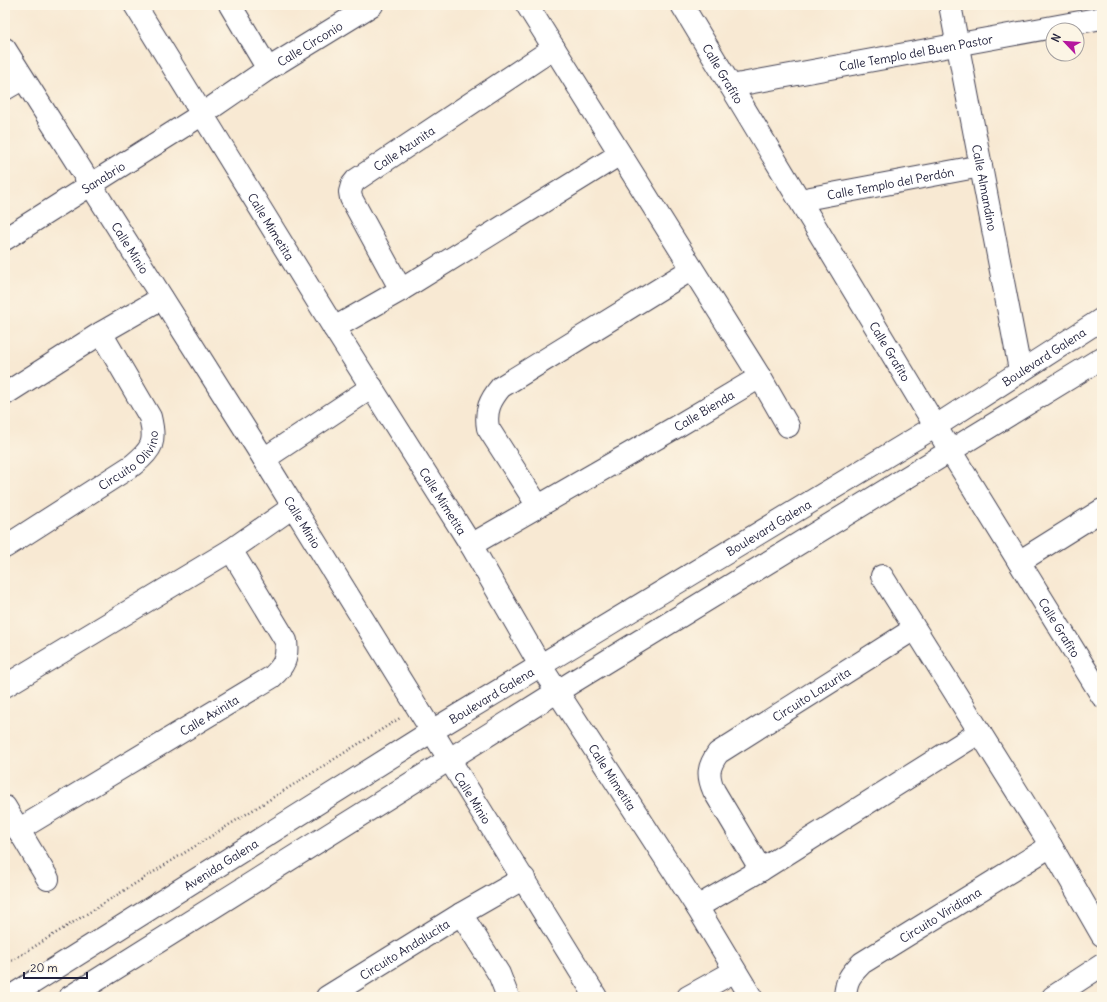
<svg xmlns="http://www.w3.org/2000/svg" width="1107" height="1002" font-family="Delius,sans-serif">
  <rect width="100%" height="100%" fill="#fcf5e5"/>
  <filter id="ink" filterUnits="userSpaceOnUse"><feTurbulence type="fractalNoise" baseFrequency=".025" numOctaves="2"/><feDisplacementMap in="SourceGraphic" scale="8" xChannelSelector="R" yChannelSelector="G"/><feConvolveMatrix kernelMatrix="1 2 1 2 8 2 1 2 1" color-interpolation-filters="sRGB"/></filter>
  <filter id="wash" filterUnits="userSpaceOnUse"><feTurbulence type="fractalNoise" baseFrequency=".012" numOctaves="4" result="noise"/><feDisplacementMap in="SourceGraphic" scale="16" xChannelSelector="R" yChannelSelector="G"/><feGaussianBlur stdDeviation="0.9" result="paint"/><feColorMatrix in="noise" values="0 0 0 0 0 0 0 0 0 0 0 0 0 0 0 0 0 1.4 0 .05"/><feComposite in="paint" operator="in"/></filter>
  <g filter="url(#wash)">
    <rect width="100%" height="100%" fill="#f8e9d3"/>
  </g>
  <g filter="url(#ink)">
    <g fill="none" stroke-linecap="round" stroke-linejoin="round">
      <defs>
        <g id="minor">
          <path id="s1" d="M135,5L334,328L471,545L540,665L697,907L751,997"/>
          <path d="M230,5L268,69"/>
          <path d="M527,5L760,377L788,426"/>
          <path id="s2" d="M682,5L951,452L1102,696"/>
          <path id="s3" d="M950,5L1020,370"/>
          <path id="s4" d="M5,49L264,459L596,997"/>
          <path id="s5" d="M731,86L1102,18"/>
          <path d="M5,89L22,79"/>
          <path id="s6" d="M800,200L981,166"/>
          <path id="s7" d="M5,239L201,115L268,69L372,5"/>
          <path id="s8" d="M401,290L351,198L350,192L352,185L356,180L554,48"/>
          <path d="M334,328L401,290L620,154"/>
          <path d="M5,394L101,333L162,298"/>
          <path d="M264,459L372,387"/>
          <path d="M538,506L488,428C485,411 490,400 501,387L692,269"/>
          <path id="s9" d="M471,545L676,427L760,377"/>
          <path id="s10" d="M5,547L133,465C153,449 156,442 150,417L101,333"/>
          <path d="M1019,562L1102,510"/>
          <path d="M882,576L1051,846L1102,935"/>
          <path d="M5,686L231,550L293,507"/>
          <path d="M5,807L48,879"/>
          <path id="s11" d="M18,830L272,677C284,666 288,658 286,641L231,550"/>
          <path id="s12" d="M761,870L714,791C707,775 708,767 718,753L914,629"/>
          <path d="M697,907L761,870L980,732"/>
          <path d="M461,914L499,974L508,997"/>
          <path id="s13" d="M10,997L432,731L936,426L1102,319"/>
          <path d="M70,997L571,683L1102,358"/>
          <path id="s14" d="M327,997L461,914L524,878"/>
          <path d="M688,997L735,971"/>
          <path id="s15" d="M845,997C846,980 850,975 862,963L1051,846"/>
          <path d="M1053,997L1102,965"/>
        </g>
      </defs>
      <use href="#minor" stroke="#424052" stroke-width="24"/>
      <path stroke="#424052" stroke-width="2.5" stroke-dasharray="1 3" stroke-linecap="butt" d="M5,965L400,718"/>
      <use href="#minor" stroke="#fff" stroke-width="22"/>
    </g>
  </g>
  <g text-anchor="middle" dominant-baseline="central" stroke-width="3" stroke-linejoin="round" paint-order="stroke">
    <g font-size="12" fill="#22223b" stroke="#fcf5e5">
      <text stroke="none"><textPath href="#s7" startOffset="362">Calle Circonio</textPath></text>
      <text stroke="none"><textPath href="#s5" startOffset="188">Calle Templo del Buen Pastor</textPath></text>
      <text stroke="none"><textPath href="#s2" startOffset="80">Calle Grafito</textPath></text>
      <text stroke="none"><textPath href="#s8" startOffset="182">Calle Azunita</textPath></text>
      <text stroke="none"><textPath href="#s7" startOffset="116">Sanabrio</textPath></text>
      <text stroke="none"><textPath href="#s6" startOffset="92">Calle Templo del Perdón</textPath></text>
      <text stroke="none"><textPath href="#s3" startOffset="186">Calle Almandino</textPath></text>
      <text stroke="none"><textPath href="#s1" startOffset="260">Calle Mimetita</textPath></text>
      <text stroke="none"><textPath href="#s4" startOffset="235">Calle Minio</textPath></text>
      <text stroke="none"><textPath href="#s2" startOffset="404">Calle Grafito</textPath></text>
      <text stroke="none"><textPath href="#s13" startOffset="1216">Boulevard Galena</textPath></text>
      <text stroke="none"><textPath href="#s9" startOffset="269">Calle Bienda</textPath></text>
      <text stroke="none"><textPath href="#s10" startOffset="153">Circuito Olivino</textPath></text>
      <text stroke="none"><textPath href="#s1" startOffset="584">Calle Mimetita</textPath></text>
      <text stroke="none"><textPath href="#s4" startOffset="559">Calle Minio</textPath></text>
      <text stroke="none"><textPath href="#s13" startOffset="892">Boulevard Galena</textPath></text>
      <text stroke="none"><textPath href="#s2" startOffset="728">Calle Grafito</textPath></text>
      <text stroke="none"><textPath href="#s12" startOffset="243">Circuito Lazurita</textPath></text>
      <text stroke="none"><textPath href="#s13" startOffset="568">Boulevard Galena</textPath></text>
      <text stroke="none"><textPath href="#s11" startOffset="223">Calle Axinita</textPath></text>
      <text stroke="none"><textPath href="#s1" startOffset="908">Calle Mimetita</textPath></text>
      <text stroke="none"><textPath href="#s4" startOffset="883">Calle Minio</textPath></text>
      <text stroke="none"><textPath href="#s13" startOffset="249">Avenida Galena</textPath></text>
      <text stroke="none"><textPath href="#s15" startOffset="131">Circuito Viridiana</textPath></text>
      <text stroke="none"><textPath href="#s14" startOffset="91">Circuito Andalucita</textPath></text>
    </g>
  </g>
  <rect width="1107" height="1002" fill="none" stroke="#fcf5e5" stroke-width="20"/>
  <g transform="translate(1065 42) rotate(295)"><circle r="19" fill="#fcf5e5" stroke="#a5a1a1"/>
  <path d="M0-3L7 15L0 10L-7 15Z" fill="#b5179e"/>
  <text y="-6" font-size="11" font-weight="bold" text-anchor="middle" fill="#22223b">N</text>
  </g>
  <path d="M24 972v6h63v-6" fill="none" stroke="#22223b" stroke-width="2"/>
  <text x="30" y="972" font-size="12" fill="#22223b" stroke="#fcf5e5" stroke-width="3" paint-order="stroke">20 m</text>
</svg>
